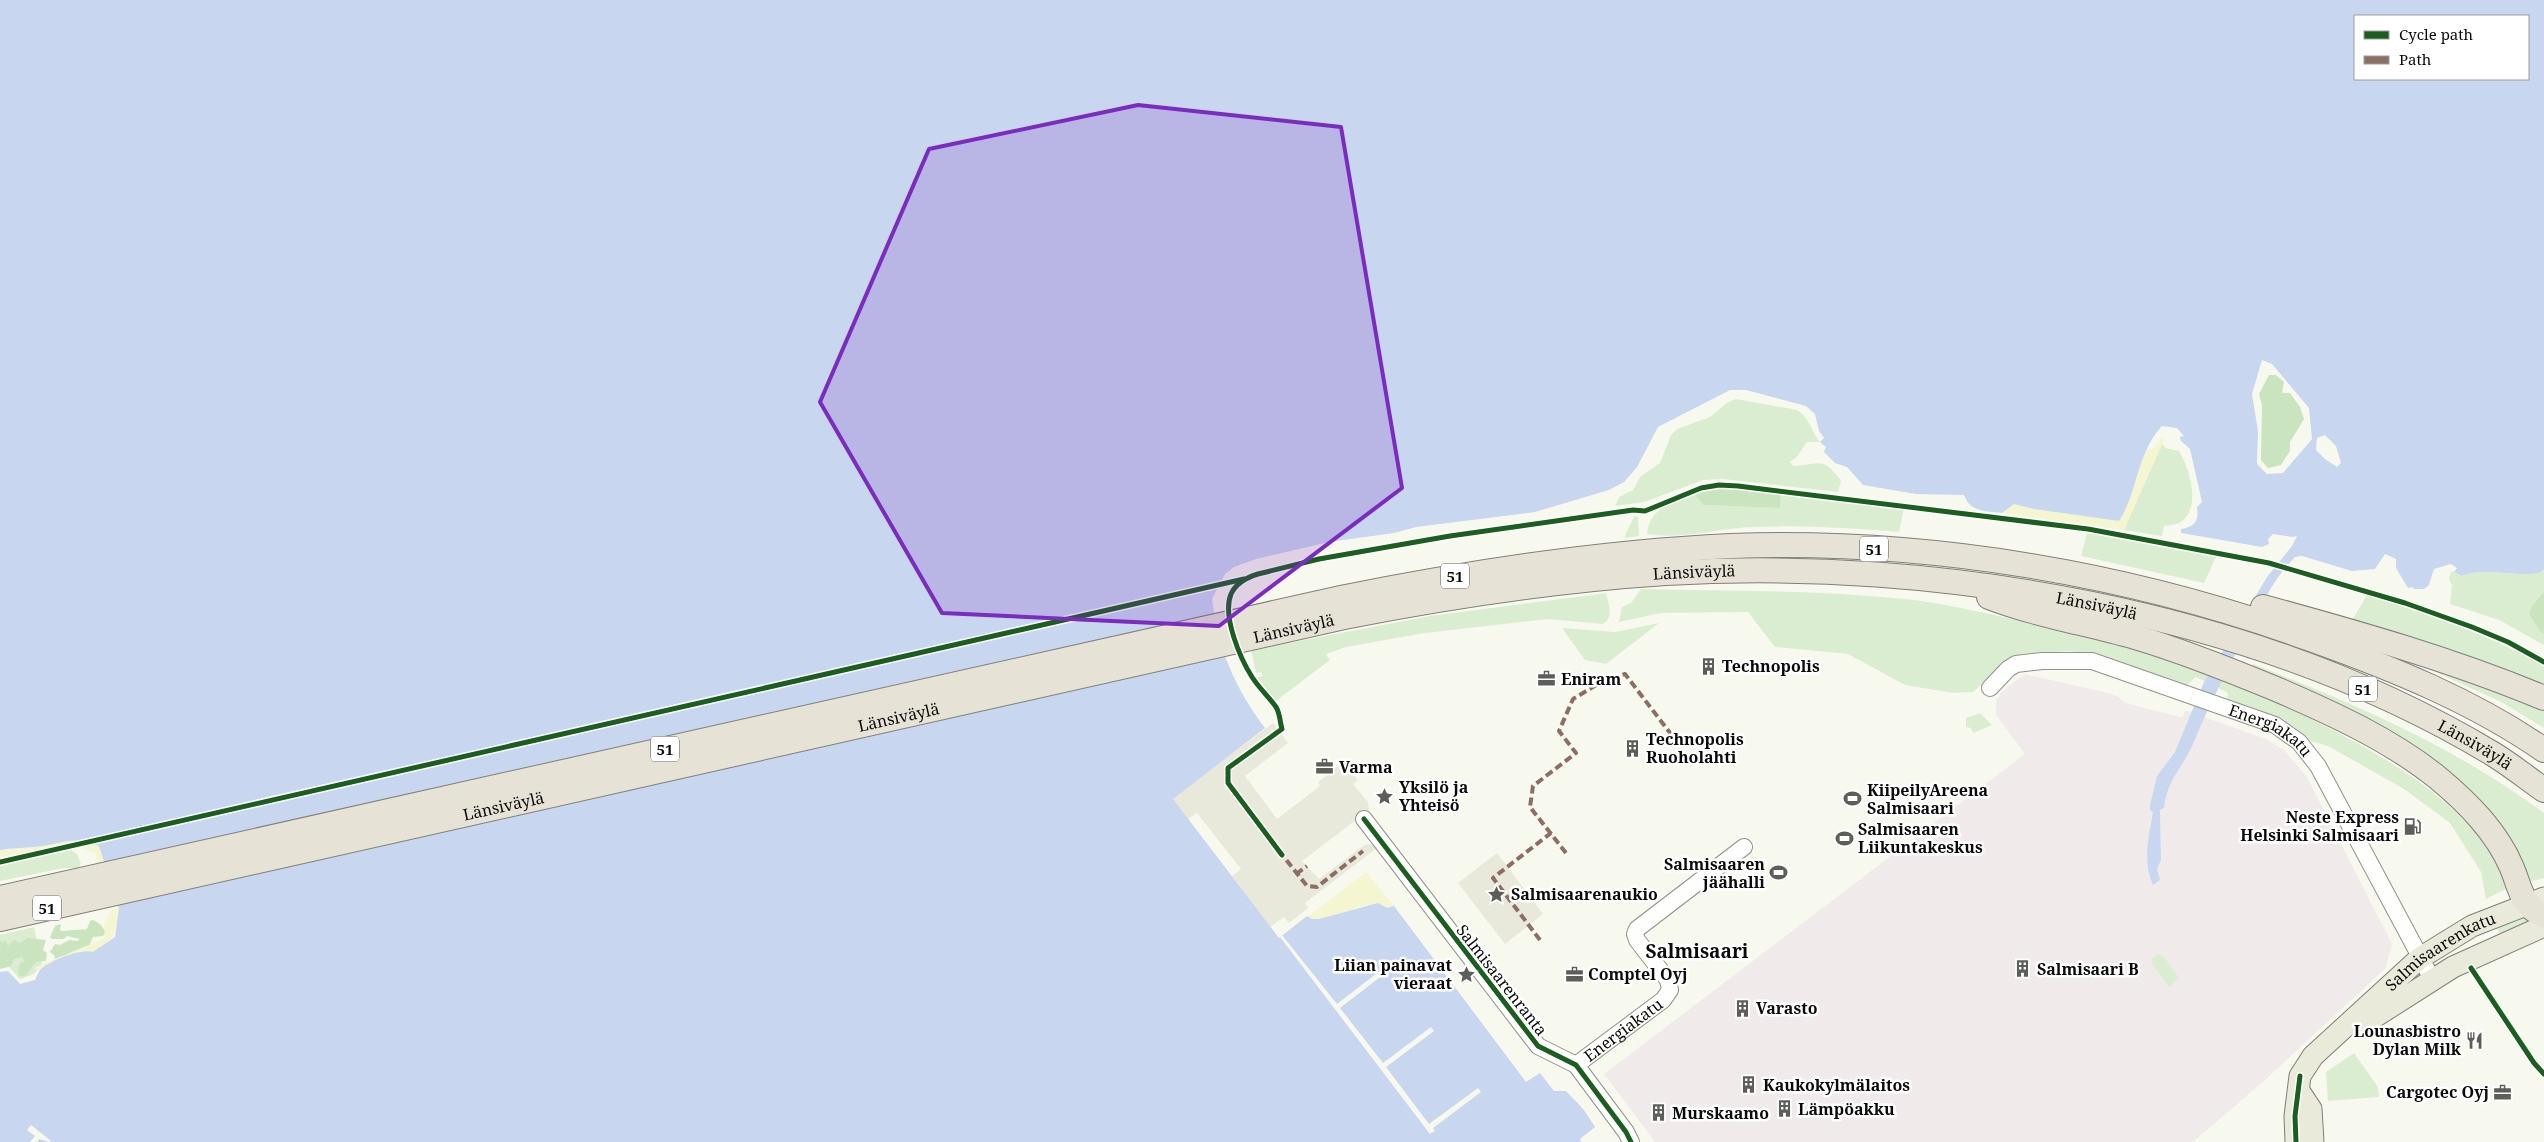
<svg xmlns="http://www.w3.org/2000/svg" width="2544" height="1142" font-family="'Noto Serif',serif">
  <rect width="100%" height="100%" fill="#f8f9ee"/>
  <path fill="#f0ebea" d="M2024,674L2109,693L2119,697L2125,703L2176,716L2183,717L2185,710L2266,739L2284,750L2307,777L2392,944L2386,968L2265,1080L2193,1142H1655L1604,1074L2025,754L1996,715V701L2001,693Z"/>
  <g fill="#dbedd0">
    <path d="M1736,399L1797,410C1810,418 1811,431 1820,442H1807L1796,458L1790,462L1793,466C1819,465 1823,455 1841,481L1838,492L1723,479L1703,480L1644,502L1615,506L1619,497L1633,490L1640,477L1660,463L1671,435L1677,429L1710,417L1728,402Z"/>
    <path d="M2162,443L2165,448L2179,451C2189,467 2203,510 2179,523C2175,525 2168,525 2164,526L2162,536L2124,530Z"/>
    <path d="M1694,494L1703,505L1780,508L1781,494L1904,509L1899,532C1851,528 1803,525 1754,527C1719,528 1681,540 1647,534C1649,508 1673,502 1694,494Z"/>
    <path d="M1634,516L1638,517L1639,536L1625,538C1626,529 1632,524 1634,516Z"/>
    <path d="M2087,533L2216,557L2204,583L2081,556Z"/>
    <path d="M2544,570V645L2499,620L2450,604L2452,585L2449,579L2451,572L2455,571L2454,572L2462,576C2486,565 2527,581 2544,570Z"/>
    <path d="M1641,589C1729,591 1818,590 1905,599C1948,604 1991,614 2033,624C2075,633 2118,642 2159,655C2220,676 2278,701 2335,731C2372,751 2409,772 2440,798C2461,816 2509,860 2506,889L2486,899L2481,872L2450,823L2404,789L2328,746L2307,740L2276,716L2227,699L2228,693L2196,677L2186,686L2094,655L2070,651L2021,654L2011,658L1973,692L1953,693L1905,685L1848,654L1775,647L1748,612L1661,613L1619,622L1622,607L1631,603Z"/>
    <path d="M1606,593C1608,603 1615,617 1603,624L1548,619L1425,633L1346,647L1326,654L1330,660L1276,701L1256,678L1263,676L1261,672L1256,673L1251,650L1430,616Z"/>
    <path d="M2367,595C2428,614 2488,634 2544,666V689L2351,622Z"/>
    <path d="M1659,623L1606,664L1585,660L1562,628L1615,632Z"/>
    <path d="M2403,657L2544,705V728L2501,702Z"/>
    <path d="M2253,664C2356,704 2455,747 2544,813V878L2528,882L2498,824L2250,667Z"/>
    <path d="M1980,713L1992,725L1973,733L1971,728L1966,727V718Z"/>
    <path d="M71,850L77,854L81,864L78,868H64L0,881V863L14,859L15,854Z"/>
    <path d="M2526,911L2532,922L2501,937L2495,923Z"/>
    <path d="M34,927L42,964L34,974L20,979L9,967L0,968V935Z"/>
    <path d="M2158,954L2164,957L2179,978L2169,987L2152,964L2151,959Z"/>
    <path d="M2354,1053L2378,1087L2379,1097L2328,1101L2326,1072Z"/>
  </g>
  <g fill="#c9e4bf">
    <path d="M2269,375H2276L2284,382L2282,393H2290L2300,407L2304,419L2290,442V451L2281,465L2268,468L2261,460L2262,405L2259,394Z"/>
    <path d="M1729,487L1781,494L1780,508L1703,505L1694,494Z"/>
    <path d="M2544,592V634L2540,631L2529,614L2532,606Z"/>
    <path d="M93,920L100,924L106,932L103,936L93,937L89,946L55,959L54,955L50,952L55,944L60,945L69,940L77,941L80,939L67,936L64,939H52L50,937L55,926L61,924L60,930L62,931L87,929L90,921Z"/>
    <path d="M27,938L46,940L43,950L47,953L46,961L36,962L25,976H19L18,972L20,963L25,962L22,957L14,959L11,966L0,969V942L6,941L8,946L14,940L20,943Z"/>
  </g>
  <g fill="#f4f6d2">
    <path d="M2161,438H2165L2124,530L2002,513L2014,504L2119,521C2133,498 2138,471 2147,446L2149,450L2153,449Z"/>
    <path d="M69,840H87L99,846L105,863L99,866L95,853L74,846L71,850L15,854L0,857V850L36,847Z"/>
    <path d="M1366,872L1394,906L1392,909C1384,908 1372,904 1364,906C1350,909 1321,925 1307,917Z"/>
    <path d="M119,908C115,935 118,937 93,952C80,947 50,962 39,970L34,968L105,938L104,924L112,909Z"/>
  </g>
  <g fill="#e8e8db">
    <path d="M1273,723L1288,743L1245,776L1277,819L1320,786L1318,782L1344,762L1358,780L1353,784L1368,802L1369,810L1302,861L1319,879L1364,845L1370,844L1377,848L1305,903L1308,908L1289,923L1284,917L1270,927L1232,876L1241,869L1197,813L1188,819L1172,798Z"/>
    <path d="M1497,853L1543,914L1505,944L1458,883Z"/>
  </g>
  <path fill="#c8d7ef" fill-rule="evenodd" d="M0,0H2544V570C2528,581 2486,565 2462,576L2454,572L2457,568L2451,564L2434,569L2429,585L2424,589H2414L2412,587L2408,588L2396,568V559L2385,554L2375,569L2352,571L2302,556L2295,557C2274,578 2262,604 2248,630C2228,668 2209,705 2193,744C2182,769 2167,779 2164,808L2160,810L2161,860L2157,869L2160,880L2153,885C2142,861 2149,837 2153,812L2150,810V805L2157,776L2175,752L2204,682L2267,577L2292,546L2297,536L2292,537L2273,534L2268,539L2269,544L2262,547L2181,533V529C2195,527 2199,521 2197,507L2202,502L2190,449L2181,441L2180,437L2184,436L2177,428L2162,426C2137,452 2138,492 2119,521L2034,509L2014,504L2002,513C1986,511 1970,512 1964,495L1916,494L1863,485L1847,467L1835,463L1824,452L1826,447L1820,442L1824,438L1819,431L1815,414L1806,406L1746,390H1730L1658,427L1637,467L1624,482L1609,490L1535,512L1416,527L1394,533L1329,542L1256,559L1234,567L1225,574L1212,599C1218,649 1235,688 1265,728L1173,799L1279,938L1307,916L1312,919H1319L1378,903L1387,908L1394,906L1526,1082L1540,1073L1554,1091H1566L1584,1110L1595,1127L1580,1139L1581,1142H0V972L8,971L20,984L35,980C37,977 38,972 40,970C48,961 82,948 93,952L115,937L119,908L99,846C77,834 58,845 35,847C23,848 12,848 0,850ZM2355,16H2528V79H2355ZM2262,360L2272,364L2309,408L2312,439L2283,473L2267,474L2257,464L2258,431L2252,394ZM2325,435L2336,446L2341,463L2337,467L2325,459L2316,450L2317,438Z"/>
  <g fill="#f8f9ee">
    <path d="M1282,935L1337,1004L1385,967L1388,971L1340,1008L1383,1063L1431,1027L1434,1031L1386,1067L1429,1124L1478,1088L1481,1092L1433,1128L1435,1131L1430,1134L1280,937Z"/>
    <path d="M31,1125L51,1141L50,1142L39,1139L37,1142H30L35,1136L27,1130Z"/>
  </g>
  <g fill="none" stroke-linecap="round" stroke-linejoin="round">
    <defs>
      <g id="minor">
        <path id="s1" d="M1990,688L2008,669L2016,664L2042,661H2092L2275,725L2299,742L2318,766L2432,979"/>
        <path d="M1364,819L1538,1046L1576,1065L1626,1132L1631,1142"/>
        <path id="s2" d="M1576,1065L1663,1000L1670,990L1668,980L1637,940L1635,934L1637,929L1744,847"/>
      </g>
      <g id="major">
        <path d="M2357,1022L2373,1018L2453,967L2544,926"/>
        <path d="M2299,1091L2311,1109L2313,1142"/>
        <path id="s3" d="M2296,1142L2295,1116L2300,1076L2313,1056L2420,958L2472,926L2544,898"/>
      </g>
      <g id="highway">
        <path d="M1989,597C2036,615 2086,623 2135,637C2183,651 2230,670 2276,689C2332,713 2391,740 2438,778C2468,803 2497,832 2512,868C2520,887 2522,908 2544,915"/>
        <path d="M2263,607C2358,633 2453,660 2544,698"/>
        <path d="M0,898L1341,598C1470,572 1599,552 1731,546C1927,539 2129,573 2313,640C2394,669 2473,701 2544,750"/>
        <path id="s4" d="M0,919L1344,617C1451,596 1557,580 1666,573C1938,557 2258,612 2493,754C2511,765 2527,778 2544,790"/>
      </g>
    </defs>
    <use href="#minor" stroke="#91928d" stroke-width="18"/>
    <use href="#major" stroke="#7e7f7a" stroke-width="23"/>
    <use href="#highway" stroke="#7e7f7a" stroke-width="26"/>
    <use href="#minor" stroke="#fefefc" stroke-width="16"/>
    <use href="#major" stroke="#e9ead9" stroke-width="21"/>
    <use href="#highway" stroke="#e6e2d5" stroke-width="24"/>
    <g stroke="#8d6e63" stroke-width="4" stroke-dasharray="8 4" stroke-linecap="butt">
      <path d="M1279,851L1307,886L1317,887L1363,851"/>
      <path d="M1566,853L1530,807L1533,786L1576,753L1559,731L1573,699L1598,684L1625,674L1677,742"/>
      <path d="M1296,874L1307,866"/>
      <path d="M1540,940L1493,878L1551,833"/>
    </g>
    <defs>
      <g id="cycleway">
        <path d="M1364,819L1538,1046L1576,1065L1626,1132L1631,1142"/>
        <path d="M1282,855L1228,783V768L1282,729C1280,723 1280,713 1276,707C1269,697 1259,688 1252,677C1240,658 1222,616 1231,594C1236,583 1248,577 1258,574L1319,559L1450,536L1633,510L1645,511L1701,488L1719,485L1738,486L2088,529L2269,563L2405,603L2472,627L2508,642L2544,662"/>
        <path d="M0,862L1244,579"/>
        <path d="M2471,968L2534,1063L2544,1074"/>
        <path d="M2296,1142L2295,1116L2300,1076"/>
      </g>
    </defs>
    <use href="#cycleway" stroke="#fff" stroke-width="8"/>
    <use href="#cycleway" stroke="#1b5e20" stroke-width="5"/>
  </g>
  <path fill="#7b2cbf" fill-opacity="0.2" stroke="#7b2cbf" stroke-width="4" stroke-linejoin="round" d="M1138,105L1341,127L1402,488L1219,626L942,613L820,402L929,149Z"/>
  <defs>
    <symbol id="building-bare" viewBox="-9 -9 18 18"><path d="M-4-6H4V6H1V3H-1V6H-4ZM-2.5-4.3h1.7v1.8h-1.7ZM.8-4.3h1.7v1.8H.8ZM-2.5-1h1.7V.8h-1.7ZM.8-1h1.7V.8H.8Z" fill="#5d5e5a" stroke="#fff" stroke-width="2.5" paint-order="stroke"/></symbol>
    <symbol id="office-bare" viewBox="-9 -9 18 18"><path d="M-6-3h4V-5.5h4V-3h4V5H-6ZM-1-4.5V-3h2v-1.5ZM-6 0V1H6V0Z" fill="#5d5e5a" stroke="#fff" stroke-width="2.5" paint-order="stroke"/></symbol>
    <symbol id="sight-bare" viewBox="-9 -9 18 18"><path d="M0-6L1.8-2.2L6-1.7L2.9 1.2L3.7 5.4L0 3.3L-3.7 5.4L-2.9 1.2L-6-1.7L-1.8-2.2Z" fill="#5d5e5a" stroke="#fff" stroke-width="2.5" paint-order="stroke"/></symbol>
    <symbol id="stadium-bare" viewBox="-9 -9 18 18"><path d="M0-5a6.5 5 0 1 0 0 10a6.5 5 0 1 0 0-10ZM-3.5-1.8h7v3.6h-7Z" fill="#5d5e5a" stroke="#fff" stroke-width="2.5" paint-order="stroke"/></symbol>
    <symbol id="fuel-bare" viewBox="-9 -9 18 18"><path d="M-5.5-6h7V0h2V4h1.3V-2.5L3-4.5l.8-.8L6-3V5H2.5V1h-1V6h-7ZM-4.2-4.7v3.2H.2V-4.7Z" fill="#5d5e5a" stroke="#fff" stroke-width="2.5" paint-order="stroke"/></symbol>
    <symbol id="restaurant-bare" viewBox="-9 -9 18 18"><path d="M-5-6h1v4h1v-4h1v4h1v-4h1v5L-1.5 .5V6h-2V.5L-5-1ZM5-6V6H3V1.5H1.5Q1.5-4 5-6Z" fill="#5d5e5a" stroke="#fff" stroke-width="2.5" paint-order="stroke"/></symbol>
  </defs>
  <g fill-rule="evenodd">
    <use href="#building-bare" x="1696" y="654" width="25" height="25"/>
    <use href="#office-bare" x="1534" y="666" width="25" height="25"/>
    <use href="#building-bare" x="1620" y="736" width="25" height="25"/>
    <use href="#office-bare" x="1312" y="754" width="25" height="25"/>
    <use href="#sight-bare" x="1372" y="784" width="25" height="25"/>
    <use href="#stadium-bare" x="1840" y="786" width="25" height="25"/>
    <use href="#fuel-bare" x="2400" y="814" width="25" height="25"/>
    <use href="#stadium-bare" x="1832" y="826" width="25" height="25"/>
    <use href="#stadium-bare" x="1766" y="860" width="25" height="25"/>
    <use href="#sight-bare" x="1484" y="882" width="25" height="25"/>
    <use href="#building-bare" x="2010" y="956" width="25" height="25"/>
    <use href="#sight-bare" x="1454" y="962" width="25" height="25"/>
    <use href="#office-bare" x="1562" y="962" width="25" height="25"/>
    <use href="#building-bare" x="1730" y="996" width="25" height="25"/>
    <use href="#restaurant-bare" x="2462" y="1028" width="25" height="25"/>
    <use href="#building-bare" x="1736" y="1072" width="25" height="25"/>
    <use href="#office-bare" x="2490" y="1080" width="25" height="25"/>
    <use href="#building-bare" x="1772" y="1096" width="25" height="25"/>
    <use href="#building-bare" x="1646" y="1100" width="25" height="25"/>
  </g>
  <g text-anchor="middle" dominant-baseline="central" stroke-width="5" stroke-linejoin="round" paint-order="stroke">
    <g fill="#fff" stroke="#545454" stroke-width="1">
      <rect x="1860" y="536.5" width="28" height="25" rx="4"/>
      <rect x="1441" y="563.5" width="28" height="25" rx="4"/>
      <rect x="2349" y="676.5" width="28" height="25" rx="4"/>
      <rect x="651" y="736.5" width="28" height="25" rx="4"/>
      <rect x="33" y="895.5" width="28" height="25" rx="4"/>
    </g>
    <g font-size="15" font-weight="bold" fill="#0a0a0a">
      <text x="1874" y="549">51</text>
      <text x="1455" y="576">51</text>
      <text x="2363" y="689">51</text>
      <text x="665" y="749">51</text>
      <text x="47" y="908">51</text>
    </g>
    <g font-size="16" fill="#0a0a0a" stroke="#fff">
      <text stroke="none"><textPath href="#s4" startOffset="1731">Länsiväylä</textPath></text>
      <text stroke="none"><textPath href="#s4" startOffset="2136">Länsiväylä</textPath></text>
      <text stroke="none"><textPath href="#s4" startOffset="1326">Länsiväylä</textPath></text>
      <text stroke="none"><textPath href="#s4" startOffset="921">Länsiväylä</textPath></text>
      <text stroke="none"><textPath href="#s1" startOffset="304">Energiakatu</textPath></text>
      <text stroke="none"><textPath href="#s4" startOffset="2541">Länsiväylä</textPath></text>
      <text stroke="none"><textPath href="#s4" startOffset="516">Länsiväylä</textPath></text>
      <text stroke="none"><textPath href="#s3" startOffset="256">Salmisaarenkatu</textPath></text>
      <text transform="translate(1502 980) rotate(52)">Salmisaarenranta</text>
      <text stroke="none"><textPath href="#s2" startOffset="59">Energiakatu</textPath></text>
    </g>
    <g font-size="16" font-weight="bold" fill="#0a0a0a" stroke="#fff" text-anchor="start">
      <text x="1722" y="666">Technopolis</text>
      <text x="1561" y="679">Eniram</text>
      <text x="1646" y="739">Technopolis<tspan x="1646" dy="18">Ruoholahti</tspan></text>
      <text x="1339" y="767">Varma</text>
      <text x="1399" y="787">Yksilö ja<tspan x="1399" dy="18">Yhteisö</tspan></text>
      <text x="1867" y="790">KiipeilyAreena<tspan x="1867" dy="18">Salmisaari</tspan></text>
      <text x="2399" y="817" text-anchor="end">Neste Express<tspan x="2399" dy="18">Helsinki Salmisaari</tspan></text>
      <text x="1858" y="829">Salmisaaren<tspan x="1858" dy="18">Liikuntakeskus</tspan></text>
      <text x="1765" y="864" text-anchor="end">Salmisaaren<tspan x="1765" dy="18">jäähalli</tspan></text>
      <text x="1511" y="894">Salmisaarenaukio</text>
      <text x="1452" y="965" text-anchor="end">Liian painavat<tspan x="1452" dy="18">vieraat</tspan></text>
      <text x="2037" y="969">Salmisaari B</text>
      <text x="1588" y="974">Comptel Oyj</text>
      <text x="1756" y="1008">Varasto</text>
      <text x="2461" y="1031" text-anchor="end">Lounasbistro<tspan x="2461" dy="18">Dylan Milk</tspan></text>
      <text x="1763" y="1085">Kaukokylmälaitos</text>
      <text x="2489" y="1092" text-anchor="end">Cargotec Oyj</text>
      <text x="1798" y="1109">Lämpöakku</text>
      <text x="1672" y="1113">Murskaamo</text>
    </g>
    <g font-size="19" font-weight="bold" fill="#0a0a0a" stroke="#fff">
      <text x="1697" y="951">Salmisaari</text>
    </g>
  </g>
  <rect x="2354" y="15" width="175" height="65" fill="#ffffff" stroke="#9d9d9d"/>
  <rect x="2364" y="31" width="25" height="8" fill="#1b5e20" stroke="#9d9d9d"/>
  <text x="2399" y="40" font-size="15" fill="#0a0a0a">Cycle path</text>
  <rect x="2364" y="56" width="25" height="8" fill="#8d6e63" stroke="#9d9d9d"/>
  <text x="2399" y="65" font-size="15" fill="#0a0a0a">Path</text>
</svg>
